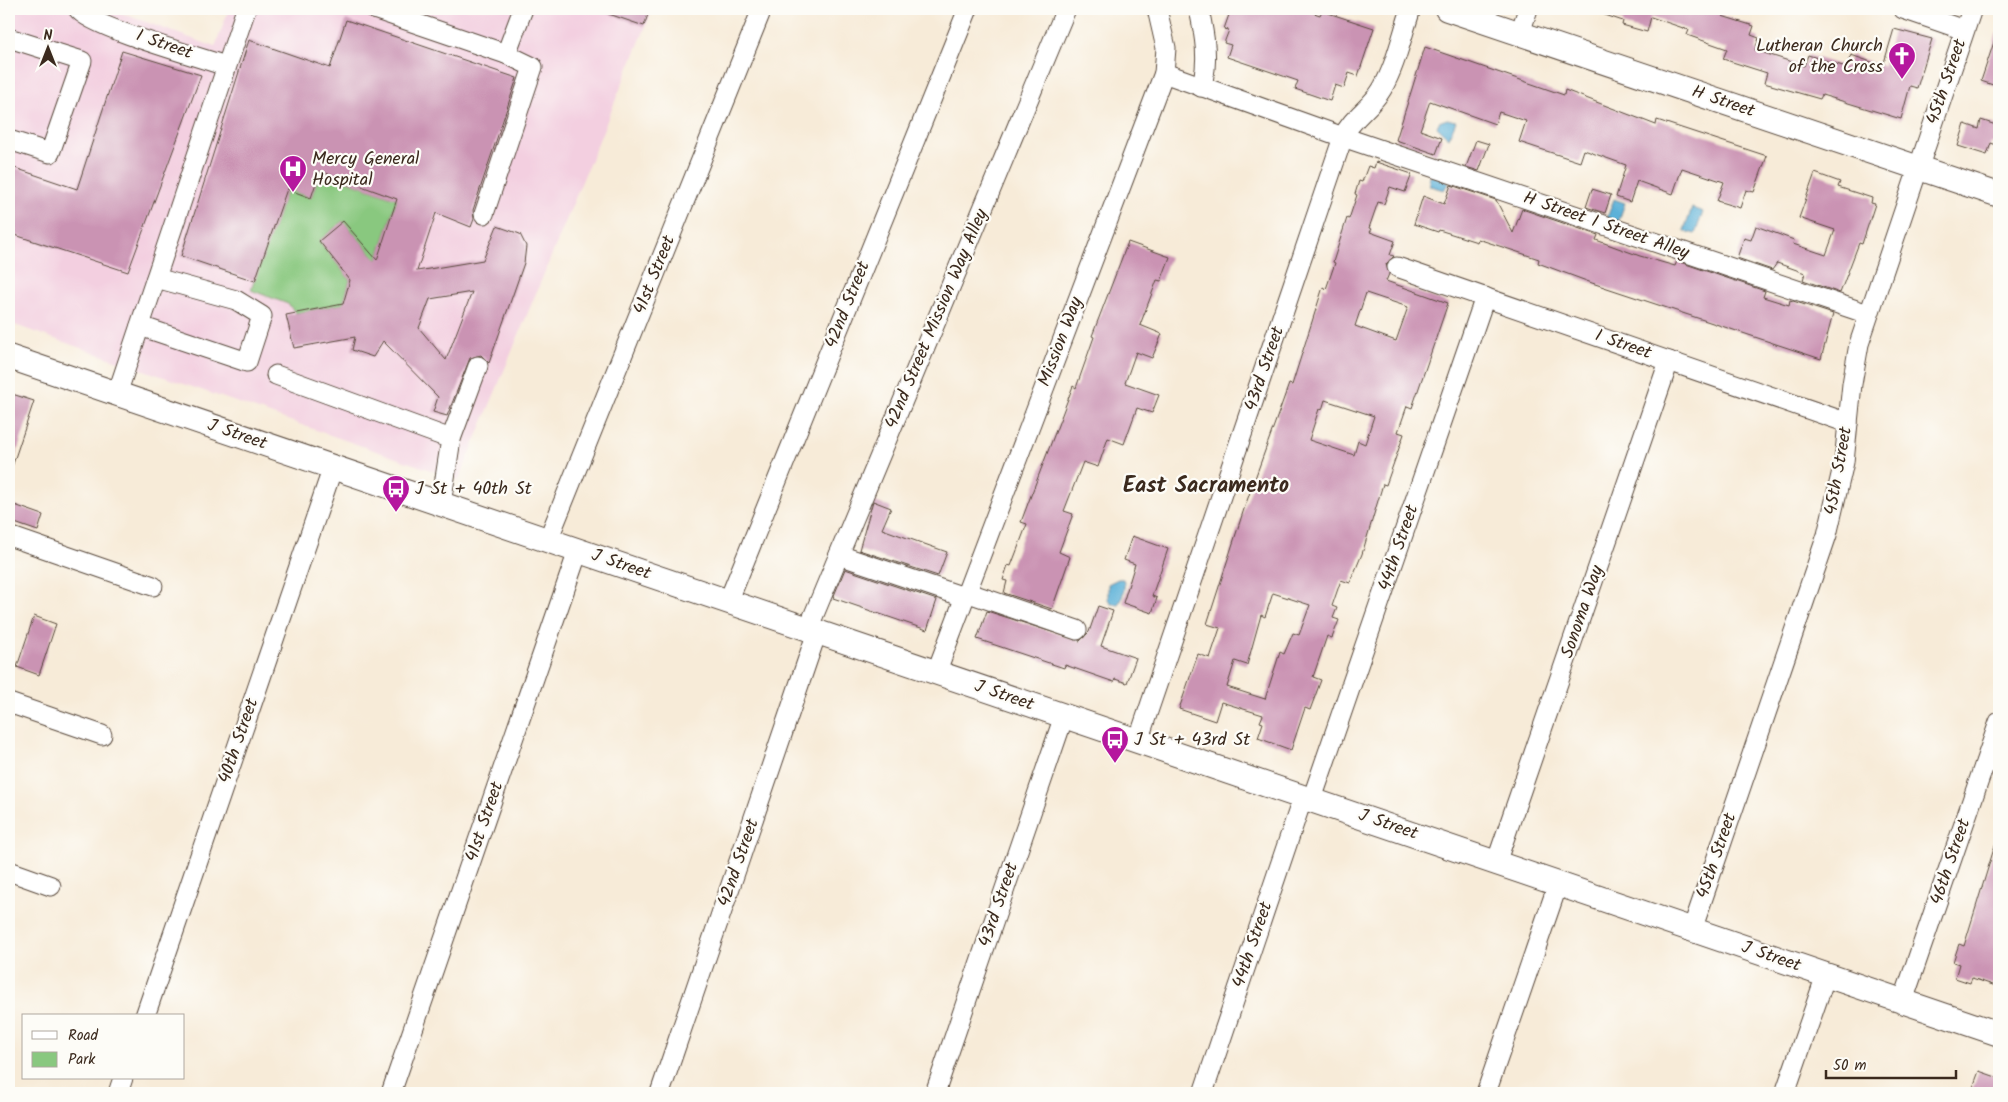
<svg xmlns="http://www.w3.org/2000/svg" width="2008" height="1102" font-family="Kalam,sans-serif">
  <rect width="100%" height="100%" fill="#fdfcf7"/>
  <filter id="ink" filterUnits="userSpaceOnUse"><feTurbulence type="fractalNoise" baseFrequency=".02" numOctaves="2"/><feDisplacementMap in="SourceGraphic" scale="10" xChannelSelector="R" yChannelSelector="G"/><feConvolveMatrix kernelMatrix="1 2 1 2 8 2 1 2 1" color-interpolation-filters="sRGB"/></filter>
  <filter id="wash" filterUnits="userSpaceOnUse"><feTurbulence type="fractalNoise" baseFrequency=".0096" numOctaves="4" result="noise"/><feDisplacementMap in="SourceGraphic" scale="20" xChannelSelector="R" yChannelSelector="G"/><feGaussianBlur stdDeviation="1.12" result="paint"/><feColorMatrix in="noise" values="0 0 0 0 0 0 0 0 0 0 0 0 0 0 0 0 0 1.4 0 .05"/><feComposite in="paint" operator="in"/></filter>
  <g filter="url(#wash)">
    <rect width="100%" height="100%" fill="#f7ebd8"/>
    <path fill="#f3cfe0" d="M9,9H110L215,47L229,9H653L459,480L9,323Z"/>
    <path fill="#89c87f" stroke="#62794e" d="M320,171L397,199L377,260L343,221L319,241L350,280L343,304L296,313L288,304L251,290L287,189L311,198Z"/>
    <g fill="#5cb1d8" stroke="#4c6e7b">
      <path d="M1447,119L1456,121L1449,138L1437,127L1439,122Z"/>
      <path d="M1433,175L1449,182L1444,190L1430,186L1429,178Z"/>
      <path d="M1614,199L1625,203L1618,223L1607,218Z"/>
      <path d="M1692,208L1703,212L1695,234L1684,231Z"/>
      <path d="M1118,579H1123C1126,585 1123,599 1118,604H1111L1108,599V584Z"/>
    </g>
    <g id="blocks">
      <g fill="#ca93b3" fill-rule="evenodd">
        <path d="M600,9H650L644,26L600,11Z"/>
        <path d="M1231,9H1302L1320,15L1322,11L1374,28L1358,76L1349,73L1344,88L1335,85L1330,101L1295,89L1298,81L1227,57L1231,45L1224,43L1229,30L1224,29Z"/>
        <path d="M1596,9H1724L1722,16L1754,26L1751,35L1759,38L1755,50L1804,66L1808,55L1846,67L1851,55L1883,66L1894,29L1932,39L1917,88L1910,86L1901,119L1822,95L1820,99L1764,83L1767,73L1723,59L1727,49L1687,35L1689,30L1651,17L1647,32L1622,25L1623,21L1596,12Z"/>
        <path d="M346,20L517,78L473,210L474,219L471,227L436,213L417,271L483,260L497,226L520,234L526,246L524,263L489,363L481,355L470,358L447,416L433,412L438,397L383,341L373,357L352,350L355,337L294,348L286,315L343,304L350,280L319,241L343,221L377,260L397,199L320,171L311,198L287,189L255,281L181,256L249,40L330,68ZM472,292L446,360L419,328L430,299Z"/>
        <path d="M1997,33L1999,34V87L1981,81Z"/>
        <path d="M1425,47L1564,95L1565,90L1656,125L1657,120L1767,156L1754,192L1746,190L1740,208L1717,201L1724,182L1682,168L1673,194L1637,181L1630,202L1616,197L1626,165L1584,150L1580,162L1519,142L1526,121L1499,112L1495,124L1430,101L1420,130L1442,138L1436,154L1396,140Z"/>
        <path d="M122,51L201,75L128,272L9,233V166L77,189Z"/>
        <path d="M1981,120L1999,126V146L1991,143L1987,155L1958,146L1965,124L1979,129Z"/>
        <path d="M1476,140L1489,144L1479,171L1466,167Z"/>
        <path d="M1376,162L1412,174L1405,192L1390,187L1384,204L1378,202L1369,228L1372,229L1370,232L1395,241L1390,255L1394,256L1386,264L1389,274L1386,281L1448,303L1412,408L1407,406L1398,432L1404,434L1386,485L1383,484L1362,554L1350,583L1341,580L1332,606L1337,608L1333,618L1339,620L1332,638L1327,636L1313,677L1321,680L1310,710L1305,708L1291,750L1258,738L1263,723L1260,722L1263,715L1221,702L1215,721L1179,709L1198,654L1210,658L1220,628L1207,624L1244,509L1289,384L1292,385L1323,287L1326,289L1335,263L1333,262L1347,218L1349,219L1357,195L1355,194L1359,181L1362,182L1368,166L1374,168ZM1366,293L1408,307L1396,341L1355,326ZM1325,400L1374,416L1365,444L1358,441L1354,455L1309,440L1319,409L1322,410ZM1273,593L1310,605L1299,635L1293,633L1284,654L1280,652L1265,699L1227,687L1235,661L1247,665L1261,615L1265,617Z"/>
        <path d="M1815,173L1840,182L1838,187L1872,198L1871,203L1875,204L1862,244L1859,243L1840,293L1803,280L1805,273L1777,263L1772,270L1737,258L1744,238L1751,240L1756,226L1794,240L1793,244L1826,255L1835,230L1799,218Z"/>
        <path d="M1451,185L1496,200L1513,233L1522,209L1598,235L1596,240L1640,256L1675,266L1677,261L1765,291L1763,297L1789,305L1790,300L1833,314L1821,359L1592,283L1538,263L1539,259L1478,239L1477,242L1439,230L1438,232L1414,224L1423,196L1444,204Z"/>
        <path d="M1592,189L1611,195L1605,213L1586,207Z"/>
        <path d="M1128,242L1170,257L1161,281L1157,280L1140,325L1162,334L1152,358L1136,352L1125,383L1159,395L1152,413L1137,408L1124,444L1108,438L1098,467L1083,462L1064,511L1073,514L1059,552L1070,557L1052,609L1004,593L1007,581L1003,580L1008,565L1011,566L1027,524L1021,522L1030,498L1073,386L1076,388L1094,337L1092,336Z"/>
        <path d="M9,393L34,401L11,470L9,469Z"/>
        <path d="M873,501L891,508L882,529L947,552L938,576L859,550Z"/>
        <path d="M9,503L43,515L38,531L9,521Z"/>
        <path d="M1132,536L1168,549L1152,596L1157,598L1152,613L1123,603L1135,564L1124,560Z"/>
        <path d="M845,569L937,600L927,630L833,598Z"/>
        <path d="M1098,606L1113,611L1101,646L1136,658L1127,683L1115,679L1114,682L1065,665L1064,668L977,639L987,611L1080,641L1089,632Z"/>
        <path d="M34,616L56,624L39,675L17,667Z"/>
        <path d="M1996,842H1999V987L1972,978L1970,983L1955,978L1959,964L1953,962L1959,944L1964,946Z"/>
        <path d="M1979,1071L1999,1078V1093H1971Z"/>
      </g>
    </g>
  </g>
  <g filter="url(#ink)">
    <use href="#blocks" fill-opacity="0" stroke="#57473a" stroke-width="1"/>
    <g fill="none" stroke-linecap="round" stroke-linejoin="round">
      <defs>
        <g id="minor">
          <path d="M78,9C90,27 199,57 226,66"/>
          <path d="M374,9L506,54L523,9"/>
          <path d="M1199,9C1204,33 1210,62 1201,87"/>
          <path d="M1903,9L1964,30"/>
          <path d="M1520,33L1528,9"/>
          <path d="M9,38L82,61L50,153L9,140"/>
          <path d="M1164,73L1343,137L1868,314"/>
          <path d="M484,214L533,67L506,54"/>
          <path d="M1397,267L1848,423"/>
          <path d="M140,326L247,362L262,316L236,300L156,278"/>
          <path d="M276,375L451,439L441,504"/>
          <path d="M117,394L246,9"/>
          <path d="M451,439L478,366"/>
          <path d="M9,536L153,586"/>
          <path d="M548,540L762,9"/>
          <path d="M839,555L964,597"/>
          <path d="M966,592L1077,630"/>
          <path d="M728,602L968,9"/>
          <path d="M808,629L1066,9"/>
          <path d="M936,673L1164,73L1166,48L1157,9"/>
          <path d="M9,703L102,735"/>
          <path d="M1138,741L1343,137C1352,117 1371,108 1382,89C1396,65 1402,35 1411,9"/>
          <path d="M1312,799L1485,297"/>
          <path d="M1496,863L1669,361"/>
          <path d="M9,871L51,886"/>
          <path d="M1692,930L1827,535L1844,462L1852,384L1859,344L1972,9"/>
          <path d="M1903,1001L1999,722"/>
          <path d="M145,1016L333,467"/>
          <path d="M118,1093L123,1078"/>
          <path d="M391,1093L578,551"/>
          <path d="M660,1093L817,632"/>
          <path d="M935,1093L1064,716"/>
          <path d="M1203,1093L1303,797"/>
          <path d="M1486,1093L1558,884"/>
          <path d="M1785,1093L1826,975"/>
        </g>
        <g id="major">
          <path d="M1447,9L1999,195"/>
          <path d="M9,357L1999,1034"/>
        </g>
      </defs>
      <use href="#minor" stroke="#57473a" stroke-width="21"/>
      <use href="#major" stroke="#57473a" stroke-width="26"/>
      <use href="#minor" stroke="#fff" stroke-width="19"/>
      <use href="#major" stroke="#fff" stroke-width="24"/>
    </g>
  </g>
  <defs>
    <symbol id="church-pin" viewBox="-11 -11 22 30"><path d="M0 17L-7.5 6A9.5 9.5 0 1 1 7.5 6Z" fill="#b5179e" stroke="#fdfcf7"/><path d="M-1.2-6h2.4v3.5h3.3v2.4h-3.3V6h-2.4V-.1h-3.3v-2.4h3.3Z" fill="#fff"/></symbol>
    <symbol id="hospital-pin" viewBox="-11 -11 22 30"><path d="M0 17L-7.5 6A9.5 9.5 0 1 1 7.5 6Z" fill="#b5179e" stroke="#fdfcf7"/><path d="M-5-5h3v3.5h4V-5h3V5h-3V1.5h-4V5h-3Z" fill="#fff"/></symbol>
    <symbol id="bus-pin" viewBox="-11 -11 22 30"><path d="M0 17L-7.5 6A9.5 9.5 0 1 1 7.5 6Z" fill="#b5179e" stroke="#fdfcf7"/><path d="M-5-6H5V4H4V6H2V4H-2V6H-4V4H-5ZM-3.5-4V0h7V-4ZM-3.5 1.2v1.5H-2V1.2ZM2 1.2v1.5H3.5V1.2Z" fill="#fff"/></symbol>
  </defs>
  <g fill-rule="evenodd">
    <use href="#church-pin" x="1886" y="40" width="32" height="43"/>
    <use href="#hospital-pin" x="277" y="153" width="32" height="43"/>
    <use href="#bus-pin" x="380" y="473" width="32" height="43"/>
    <use href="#bus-pin" x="1099" y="724" width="32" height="43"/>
  </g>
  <g text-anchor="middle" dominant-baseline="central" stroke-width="4.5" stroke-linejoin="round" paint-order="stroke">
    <g font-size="18" fill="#3b2a1e" stroke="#fdfcf7">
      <text transform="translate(164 45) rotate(19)">I Street</text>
      <text transform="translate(1947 82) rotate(-71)">45th Street</text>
      <text transform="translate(1723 102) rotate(19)">H Street</text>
      <text transform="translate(1606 226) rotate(19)">H Street I Street Alley</text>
      <text transform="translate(655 275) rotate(-68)">41st Street</text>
      <text transform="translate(848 305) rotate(-68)">42nd Street</text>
      <text transform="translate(937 319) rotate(-67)">42nd Street Mission Way Alley</text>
      <text transform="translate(1061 342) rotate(-69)">Mission Way</text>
      <text transform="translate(1623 345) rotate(19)">I Street</text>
      <text transform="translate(1265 369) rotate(-71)">43rd Street</text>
      <text transform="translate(237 435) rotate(19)">J Street</text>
      <text transform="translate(1839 471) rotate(-80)">45th Street</text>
      <text transform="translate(1399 548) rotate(-71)">44th Street</text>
      <text transform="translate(621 565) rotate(19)">J Street</text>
      <text transform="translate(1583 612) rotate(-71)">Sonoma Way</text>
      <text transform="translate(1004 696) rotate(19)">J Street</text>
      <text transform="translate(239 741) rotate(-71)">40th Street</text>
      <text transform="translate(485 822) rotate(-71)">41st Street</text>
      <text transform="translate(1388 825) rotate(19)">J Street</text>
      <text transform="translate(1717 856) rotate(-71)">45th Street</text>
      <text transform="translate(1951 862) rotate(-71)">46th Street</text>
      <text transform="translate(739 863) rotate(-71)">42nd Street</text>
      <text transform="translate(999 905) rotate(-71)">43rd Street</text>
      <text transform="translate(1253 945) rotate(-71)">44th Street</text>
      <text transform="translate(1771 957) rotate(19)">J Street</text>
    </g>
    <g font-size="18" fill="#3b2a1e" stroke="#fdfcf7" text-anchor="start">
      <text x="1883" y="46" text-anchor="end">Lutheran Church<tspan x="1883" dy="21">of the Cross</tspan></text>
      <text x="312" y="159">Mercy General<tspan x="312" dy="21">Hospital</tspan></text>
      <text x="415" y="489">J St + 40th St</text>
      <text x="1134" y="740">J St + 43rd St</text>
    </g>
    <g font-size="22" font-weight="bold" fill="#3b2a1e" stroke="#fdfcf7">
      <text x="1206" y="486">East Sacramento</text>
    </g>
  </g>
  <rect width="2008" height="1102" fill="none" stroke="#fdfcf7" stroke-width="30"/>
  <rect x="22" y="1014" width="162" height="65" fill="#fdfcf7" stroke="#afa8a0"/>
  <rect x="32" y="1031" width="25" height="8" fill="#ffffff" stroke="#afa8a0"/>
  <text x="68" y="1040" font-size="15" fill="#3b2a1e">Road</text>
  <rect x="32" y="1052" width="25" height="15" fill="#89c87f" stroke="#afa8a0"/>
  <text x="68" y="1064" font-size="15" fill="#3b2a1e">Park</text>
  <g transform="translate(48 48)" stroke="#fdfcf7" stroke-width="4" paint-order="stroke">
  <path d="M0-4L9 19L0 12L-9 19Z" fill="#3b2a1e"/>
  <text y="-8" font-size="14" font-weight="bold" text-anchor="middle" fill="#3b2a1e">N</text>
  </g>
  <path d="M1826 1070v8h130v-8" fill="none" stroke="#3b2a1e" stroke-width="2.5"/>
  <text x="1833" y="1070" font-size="15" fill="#3b2a1e" stroke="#fdfcf7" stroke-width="4" paint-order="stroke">50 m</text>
</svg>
